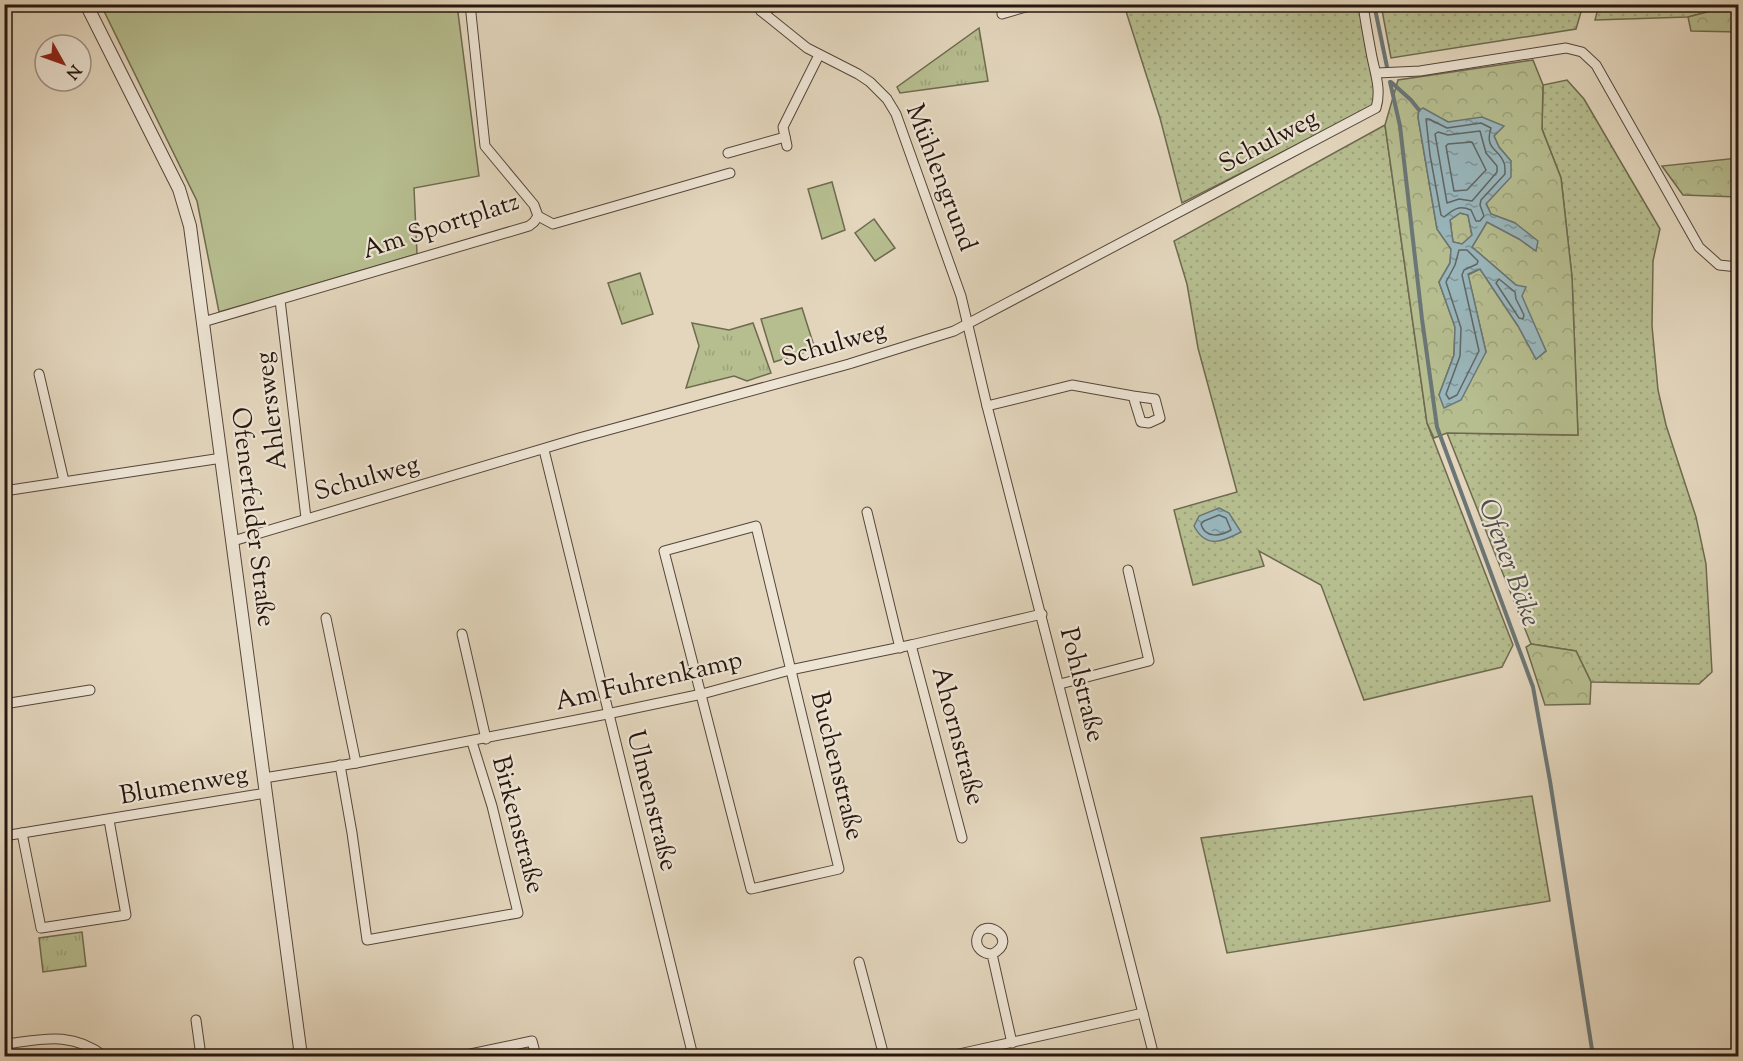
<svg xmlns="http://www.w3.org/2000/svg" width="1743" height="1061" font-family="'Sorts Mill Goudy',serif">
  <defs>
    <pattern id="grass-dots" width="8" height="8" patternUnits="userSpaceOnUse" patternTransform="scale(1.5)"><rect width="8" height="8" fill="#b6bd8f"/><path d="M2 2h.1M6 6h.1" fill="none" stroke="#9ca27a" stroke-width="1.8" stroke-linecap="round"/></pattern>
    <pattern id="forest-crowns" width="20" height="18" patternUnits="userSpaceOnUse" patternTransform="scale(1.5)"><rect width="20" height="18" fill="#b6bd8f"/><path d="M2 6a3 3 0 1 1 6 0M12 15a3 3 0 1 1 6 0" fill="none" stroke="#9ca27a"/></pattern>
    <pattern id="park-tufts" width="24" height="20" patternUnits="userSpaceOnUse" patternTransform="scale(1.5)"><rect width="24" height="20" fill="#b6bd8f"/><path d="M3 7l-1-3M5 7V3M7 7l1-3M15 17l-1-3M17 17v-4M19 17l1-3" fill="none" stroke="#9ca27a"/></pattern>
    <pattern id="water-ripples" width="26" height="14" patternUnits="userSpaceOnUse" patternTransform="scale(1.5)"><rect width="26" height="14" fill="#99b6bb"/><path d="M2 4q2-2 4 0t4 0M15 11q2-2 4 0t4 0" fill="none" stroke="#7d9396"/></pattern>
  </defs>
  <rect width="100%" height="100%" fill="#e3d6bd"/>
  <filter id="stains"><feTurbulence type="fractalNoise" baseFrequency=".00333" numOctaves="4"/><feColorMatrix values="0 0 0 0 .2 0 0 0 0 .09 0 0 0 0 .02 0 0 0 .5 -.17"/></filter>
  <radialGradient id="worn" r=".72"><stop offset=".6" stop-color="#630" stop-opacity="0"/><stop offset="1" stop-color="#630" stop-opacity=".3"/></radialGradient>
  <g fill="url(#grass-dots)" stroke="#6e6a4f" stroke-width="1.5">
    <path d="M1124,5H1364L1377,73L1375,105L1182,203L1160,118Z"/>
    <path d="M1381,5V4L1583,5L1576,29L1391,58Z"/>
    <path d="M1599,5V4L1734,5L1688,17L1595,20Z"/>
    <path d="M1567,80L1584,99L1660,229L1653,261L1652,326L1658,390L1666,425L1696,517L1706,564L1712,672L1699,684L1591,682L1576,651L1531,644L1447,433L1578,435L1572,277L1561,178L1542,129L1543,85Z"/>
    <path d="M1385,125L1427,423L1513,645L1502,667L1364,700L1321,585L1259,551L1264,566L1193,585L1174,510L1237,492L1198,348L1187,284L1174,241Z"/>
    <path d="M1532,796L1550,901L1227,953L1201,838Z"/>
  </g>
  <g fill="url(#forest-crowns)" stroke="#6e6a4f" stroke-width="1.5" fill-rule="evenodd">
    <path d="M1734,5H1738V32L1691,31L1688,17Z"/>
    <path d="M1533,60L1543,85L1542,129L1561,178L1572,277L1578,435L1447,433L1434,438L1427,423L1385,125L1398,80ZM1423,109L1448,122L1494,136L1499,147L1511,161L1486,203L1491,214L1515,223L1536,251L1519,239L1487,222L1472,247L1516,285L1546,351L1536,359L1518,326L1480,269L1468,275L1486,352L1439,395L1454,355L1455,327L1439,282L1450,263L1451,249L1437,229L1418,117L1419,110Z"/>
    <path d="M1738,158V197L1683,195L1662,166Z"/>
    <path d="M1460,213L1468,215L1472,236L1462,244L1453,242L1450,220Z"/>
    <path d="M1531,644L1576,651L1591,682L1590,704L1545,705L1526,647Z"/>
  </g>
  <g fill="url(#park-tufts)" stroke="#6e6a4f" stroke-width="1.5">
    <path d="M979,28L988,81L900,93L897,87Z"/>
    <path d="M640,273L653,314L622,324L608,283Z"/>
    <path d="M692,323L729,330L753,323L771,373L747,381L734,376L686,388L699,346Z"/>
    <path d="M82,932L86,966L43,972L39,938Z"/>
  </g>
  <g fill="#b6bd8f" stroke="#6e6a4f" stroke-width="1.5">
    <path d="M101,5H457L479,176L414,188L417,254L219,312L197,201Z"/>
    <path d="M832,182L845,230L822,239L808,189Z"/>
    <path d="M874,219L895,248L875,261L855,233Z"/>
    <path d="M802,308L815,349L774,362L761,319Z"/>
  </g>
  <g fill="url(#water-ripples)" stroke="#6b7676" stroke-width="1.5" fill-rule="evenodd">
    <path d="M1423,108L1448,122L1482,117L1504,126L1494,136L1499,147L1511,161V177L1486,204L1491,214L1515,223L1538,241L1536,251L1519,239L1487,222L1472,247L1516,285L1526,287L1522,296L1546,351L1536,359L1518,326L1480,269L1468,274L1486,352L1461,400L1444,408L1439,395L1454,355L1455,327L1439,282L1450,263L1451,249L1437,229L1418,117L1419,110ZM1460,213L1468,215L1472,235L1462,244L1453,242L1450,220Z"/>
    <path d="M1219,508L1229,513L1241,532C1222,542 1206,549 1194,526L1199,516Z"/>
  </g>
  <g fill="none" stroke-linecap="round" stroke-linejoin="round">
    <g stroke="#606665" stroke-width="1.5">
      <path d="M1426,119H1429L1447,128L1481,123L1491,128C1484,150 1499,148 1504,163C1505,164 1505,173 1505,174L1481,200L1480,205L1484,216L1480,221H1476L1471,210C1459,205 1454,209 1444,217L1441,215L1430,155Z"/>
      <path d="M1480,131L1486,153L1497,166V172L1472,201L1459,199L1447,203L1435,134L1438,132L1448,135Z"/>
      <path d="M1472,142L1486,170L1467,190L1454,191L1446,146L1448,144Z"/>
      <path d="M1459,250H1467L1478,261L1477,264L1464,270L1462,275L1479,351L1457,395L1449,399L1446,394L1460,356L1461,328L1446,282L1455,265Z"/>
      <path d="M1499,279L1515,292L1516,299L1524,315L1523,319L1519,318L1496,283Z"/>
      <path d="M1219,515L1226,518L1231,530C1221,536 1205,539 1201,524L1204,521Z"/>
    </g>
    <g stroke="#6b7676" stroke-width="4">
      <path d="M1374,4L1387,67"/>
      <path d="M1390,82L1400,126L1422,319L1437,427L1533,687L1550,781L1593,1056"/>
      <path d="M1391,82L1411,100L1419,110"/>
    </g>
    <defs>
      <g id="minor">
        <path d="M758,4L761,11L807,48L858,74L870,82L887,99L896,114L961,296L987,406L1154,1056"/>
        <path d="M761,11L781,4"/>
        <path d="M1002,14L1036,4"/>
        <path d="M1377,73L1420,71L1566,48L1582,52L1596,65L1699,247L1719,265L1738,267"/>
        <path d="M787,146L783,127L819,55"/>
        <path d="M728,153L785,137"/>
        <path d="M538,216L553,224L730,173"/>
        <path d="M280,300L306,518"/>
        <path d="M203,322L529,226L534,222L538,216L534,205L485,146L470,4"/>
        <path d="M39,374L64,481"/>
        <path d="M987,406L1072,385L1133,396L1141,422L1149,423L1160,418L1155,399L1133,396"/>
        <path d="M544,450L693,1056"/>
        <path d="M4,491L222,458"/>
        <path d="M867,512L900,648"/>
        <path d="M756,526L839,869L751,889L664,551Z"/>
        <path d="M233,541L579,438L849,364L954,331L1376,108C1382,89 1374,70 1371,52C1368,36 1365,20 1363,4"/>
        <path d="M326,618L356,763"/>
        <path d="M462,634L486,739"/>
        <path d="M911,645L962,838"/>
        <path d="M1060,684L1149,661L1128,570"/>
        <path d="M4,704L90,690"/>
        <path d="M340,765L352,833L367,940L518,913L492,806L472,742"/>
        <path d="M264,778L356,763L607,714L702,694L790,670L911,645L1042,614"/>
        <path d="M22,833L41,928L126,915L109,820"/>
        <path d="M4,836L266,793"/>
        <path d="M992,954C983,954 975,948 977,938C983,914 1021,940 992,954L1012,1043"/>
        <path d="M859,962L884,1056"/>
        <path d="M196,1020L201,1056"/>
        <path d="M13,1043C48,1038 74,1033 104,1056"/>
        <path d="M461,1056L532,1041L536,1056"/>
        <path d="M950,1056L1143,1013"/>
      </g>
      <path id="tertiary" d="M86,4L179,189L190,226L301,1056"/>
    </defs>
    <use href="#minor" stroke="#55463a" stroke-width="11"/>
    <use href="#tertiary" stroke="#55463a" stroke-width="14"/>
    <use href="#minor" stroke="#ede4d4" stroke-width="9"/>
    <use href="#tertiary" stroke="#ede4d4" stroke-width="12"/>
  </g>
  <g text-anchor="middle" dominant-baseline="central" stroke-width="4.5" stroke-linejoin="round" paint-order="stroke">
    <g font-size="26" fill="#26160f" stroke="#ede4d4">
      <text transform="translate(1269 142) rotate(-28)">Schulweg</text>
      <text transform="translate(940 178) rotate(69)">Mühlengrund</text>
      <text transform="translate(441 227) rotate(-18)">Am Sportplatz</text>
      <text transform="translate(834 345) rotate(-16)">Schulweg</text>
      <text transform="translate(272 411) rotate(-97)">Ahlersweg</text>
      <text transform="translate(367 479) rotate(-16)">Schulweg</text>
      <text transform="translate(252 517) rotate(83)">Ofenerfelder Straße</text>
      <text transform="translate(649 682) rotate(-13)">Am Fuhrenkamp</text>
      <text transform="translate(1081 685) rotate(76)">Pohlstraße</text>
      <text transform="translate(957 736) rotate(75)">Ahornstraße</text>
      <text transform="translate(836 766) rotate(76)">Buchenstraße</text>
      <text transform="translate(184 786) rotate(-10)">Blumenweg</text>
      <text transform="translate(651 801) rotate(76)">Ulmenstraße</text>
      <text transform="translate(517 825) rotate(75)">Birkenstraße</text>
    </g>
    <g font-size="27" font-style="italic" fill="#4e4e4b" stroke="#ede4d4">
      <text transform="translate(1508 563) rotate(70)">Ofener Bäke</text>
    </g>
  </g>
  <rect width="1743" height="1061" fill="none" stroke="#e3d6bd" stroke-width="24"/>
  <rect x="6" y="6" width="1731" height="1049" fill="none" stroke="#26160f" stroke-width="3"/>
  <rect x="12" y="12" width="1719" height="1037" fill="none" stroke="#26160f" stroke-width="1.5"/>
  <g transform="translate(63 63) rotate(130)"><circle r="28" fill="#ede4d4" stroke="#9d9285" stroke-width="1.5"/>
  <path d="M0-4.5L10 22L0 15L-10 22Z" fill="#8f2418"/>
  <text y="-9" font-size="16" font-weight="bold" text-anchor="middle" fill="#26160f">N</text>
  </g>
  <rect width="100%" height="100%" filter="url(#stains)"/>
  <rect width="100%" height="100%" fill="url(#worn)"/>
</svg>
